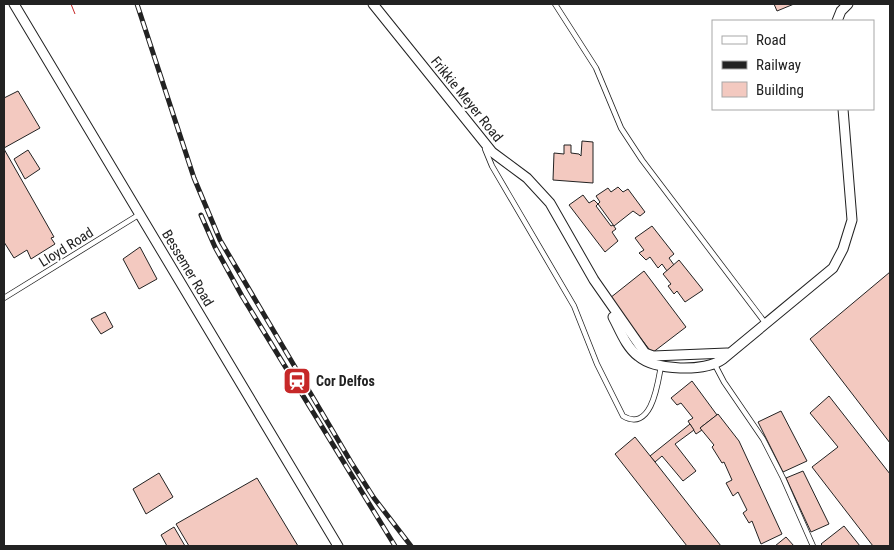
<svg xmlns="http://www.w3.org/2000/svg" width="894" height="550" font-family="'Roboto Condensed',sans-serif">
  <rect width="100%" height="100%" fill="#fff"/>
  <g fill="#f3c9c0" stroke="#222">
    <path d="M774,4H794L777,11Z"/>
    <path d="M18,91L40,128L4,148V98Z"/>
    <path d="M582,141L593,142V183L553,180L554,153L564,154V145H571V153L579,154L581,156Z"/>
    <path d="M4,149L54,237L51,238L55,244L31,259L27,250L14,258L4,242Z"/>
    <path d="M28,150L40,169L25,179L14,159Z"/>
    <path d="M618,187L623,192L628,189L645,212L640,216L633,211L614,226L598,204L600,202L596,196L608,188L611,192Z"/>
    <path d="M583,195L589,203L594,200L598,204L596,206L611,226L613,225L616,229L612,232L618,241L605,252L569,205Z"/>
    <path d="M652,226L674,254L669,258L674,265L667,271L662,264L658,268L650,257L646,260L639,253L644,250L635,238Z"/>
    <path d="M140,247L157,279L139,289L123,259Z"/>
    <path d="M679,260L703,290L685,302L677,291L674,294L668,286L671,284L663,274Z"/>
    <path d="M644,271L686,327L652,353L610,298Z"/>
    <path d="M890,272V443L810,339Z"/>
    <path d="M105,312L113,327L101,334L91,319Z"/>
    <path d="M692,381L717,415L700,428L702,430L696,434L688,421L693,418L681,403L677,405L671,398Z"/>
    <path d="M829,396L890,474V546H873L812,467L838,447L810,413Z"/>
    <path d="M781,411L807,461L783,472L758,422Z"/>
    <path d="M718,414L739,441L782,534L761,544L752,521L749,523L743,513L747,510L738,492L733,496L726,483L732,480L724,462L722,463L712,447L714,445L700,428Z"/>
    <path d="M690,424L694,430L675,444L696,471L683,481L662,456L655,462L650,456Z"/>
    <path d="M635,437L655,462L721,546H687L615,454Z"/>
    <path d="M803,471L829,524L811,532L786,478Z"/>
    <path d="M159,473L173,497L146,514L133,489Z"/>
    <path d="M257,478L298,546H189L176,524Z"/>
    <path d="M844,526L860,546H823L821,544Z"/>
    <path d="M174,527L185,546H167L161,535Z"/>
    <path d="M786,537L794,546H775Z"/>
  </g>
  <g fill="none" stroke-linecap="round" stroke-linejoin="round">
    <defs>
      <g id="service">
        <path d="M555,4L596,68L621,128L642,160L766,324"/>
        <path d="M485,149L492,166L574,306L597,364L623,416C652,433 658,382 661,366"/>
        <path d="M4,298L140,214"/>
        <path d="M714,363L724,382L763,439L783,478L813,546"/>
      </g>
      <g id="minor">
        <path d="M14,4L338,546"/>
        <path d="M373,4L492,152L527,178L550,203L594,280L645,353L653,356L727,353"/>
        <path d="M837,21L841,11L848,4"/>
        <path d="M613,317C620,330 626,347 638,356C655,371 705,372 723,359L833,268L843,249L852,220L843,109"/>
      </g>
    </defs>
    <use href="#service" stroke="#222" stroke-width="6"/>
    <use href="#minor" stroke="#222" stroke-width="11"/>
    <use href="#service" stroke="#fff" stroke-width="4.5"/>
    <use href="#minor" stroke="#fff" stroke-width="9"/>
    <defs>
      <g id="rail">
        <path d="M137,4L194,178L220,240L351,462L374,498L411,546"/>
        <path d="M201,215L215,247L242,296L395,546"/>
      </g>
    </defs>
    <use href="#rail" stroke="#222" stroke-width="5"/>
    <use href="#rail" stroke="#fff" stroke-width="3" stroke-dasharray="9" stroke-linecap="butt"/>
    <path stroke="#c62828" stroke-width="1" stroke-dasharray="18 4 2.5 4" stroke-linecap="butt" d="M71,4L75,14"/>
  </g>
  <defs>
    <symbol id="station-square" viewBox="-11 -11 22 22"><rect x="-9" y="-9" width="18" height="18" rx="4" fill="#c62828" stroke="#fff"/><path d="M-3-6H3Q5-6 5-4V2Q5 4 3 4L4.5 6H3L1.5 4h-3L-3 6H-4.5L-3 4Q-5 4-5 2V-4Q-5-6-3-6ZM-3.5-4v3h7v-3ZM-3.5 1v1.5H-2V1ZM2 1v1.5H3.5V1Z" fill="#fff"/></symbol>
  </defs>
  <g fill-rule="evenodd">
    <use href="#station-square" x="281" y="365" width="32" height="32"/>
  </g>
  <g text-anchor="middle" dominant-baseline="central" stroke-width="4" stroke-linejoin="round" paint-order="stroke">
    <g font-size="14" fill="#222" stroke="#fff">
      <text transform="translate(467 99) rotate(51)">Frikkie Meyer Road</text>
      <text transform="translate(66 247) rotate(-32)">Lloyd Road</text>
      <text transform="translate(188 268) rotate(59)">Bessemer Road</text>
    </g>
    <g font-size="14" font-weight="bold" fill="#222" stroke="#fff" text-anchor="start">
      <text x="316" y="381">Cor Delfos</text>
    </g>
  </g>
  <rect width="894" height="550" fill="none" stroke="#222222" stroke-width="10"/>
  <rect x="712" y="20" width="162" height="90" fill="#ffffff" stroke="#a7a7a7"/>
  <rect x="722" y="36" width="25" height="8" fill="#ffffff" stroke="#a7a7a7"/>
  <text x="756" y="45" font-size="15" fill="#222222">Road</text>
  <rect x="722" y="61" width="25" height="8" fill="#222222" stroke="#a7a7a7"/>
  <text x="756" y="70" font-size="15" fill="#222222">Railway</text>
  <rect x="722" y="82" width="25" height="15" fill="#f3c9c0" stroke="#a7a7a7"/>
  <text x="756" y="95" font-size="15" fill="#222222">Building</text>
</svg>
